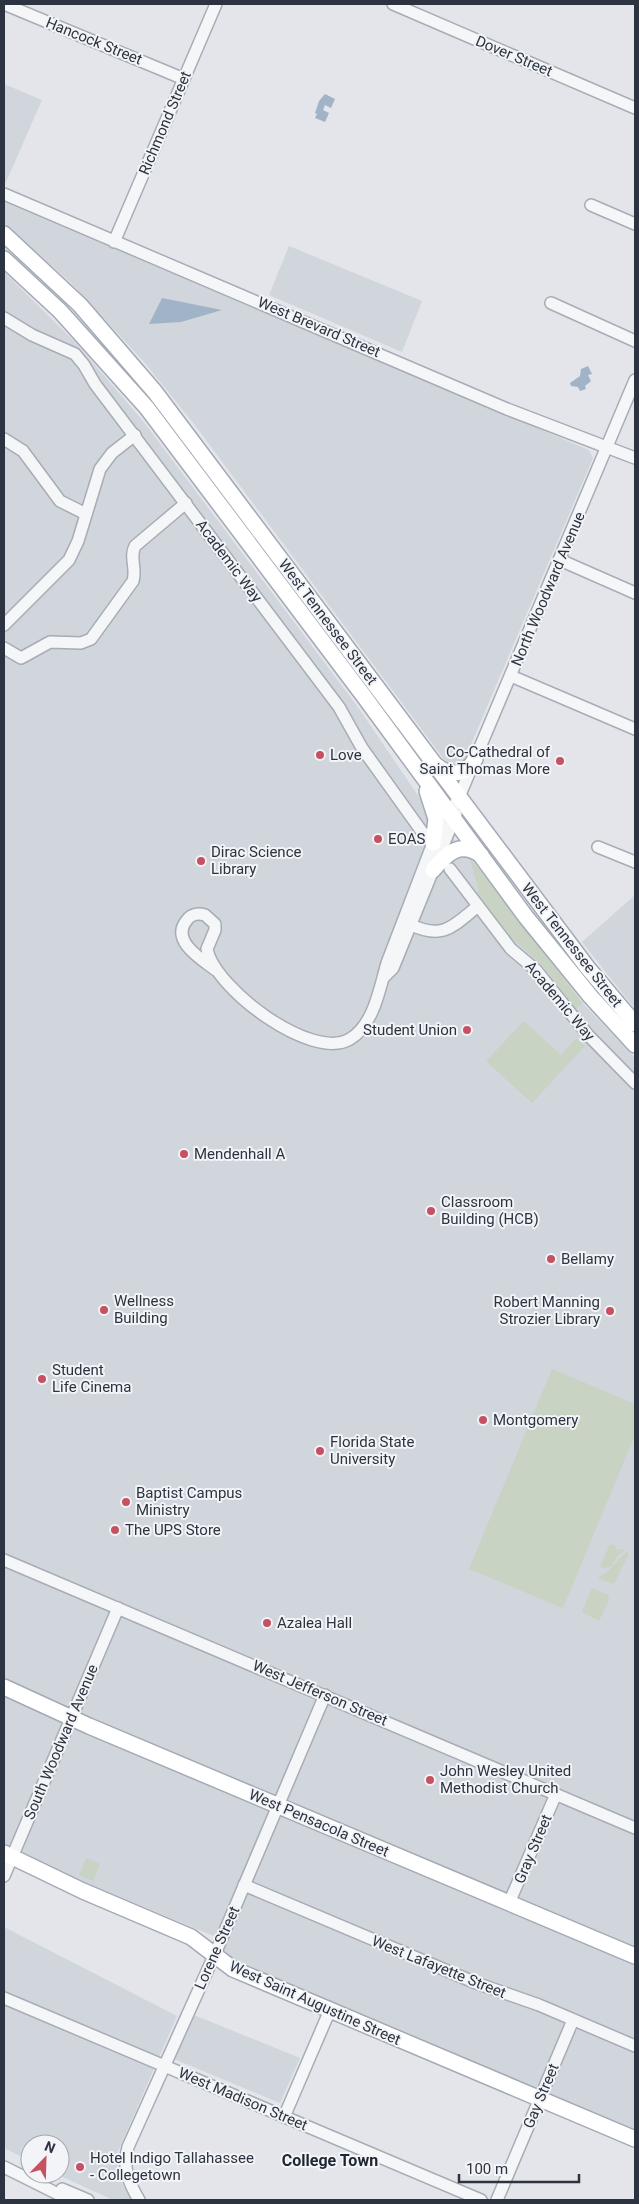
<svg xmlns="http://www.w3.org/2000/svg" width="639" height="2204" font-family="Roboto,sans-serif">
  <rect width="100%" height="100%" fill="#e3e5ea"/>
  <g fill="#d1d5dc">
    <path d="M4,84L42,100L6,182L4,181Z"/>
    <path d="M4,202L589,450L593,458L463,763L457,767L449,766L194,424L145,363L70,282L4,223Z"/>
    <path d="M289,246L422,301L402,352L269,295Z"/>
    <path d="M4,272L76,343L143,421L360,710L425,806L469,856L576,996L635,1058V2139L233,1969L223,1956L216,1937L87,1883L7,1845L4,1851Z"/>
    <path d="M635,895V1009L582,942Z"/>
    <path d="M4,1927L177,2016L116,2156L119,2178L131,2200H113L56,2174H60V2144H30V2161L4,2148Z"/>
    <path d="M194,2015L300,2058L280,2103L174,2059Z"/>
  </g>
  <g fill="#c8d3c4">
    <path d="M469,856L583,1003L576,1009L541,964L508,935L482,900L475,895L479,891Z"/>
    <path d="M524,1021L561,1055L576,1038L585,1046L532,1103L486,1061Z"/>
    <path d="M552,1369L635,1404V1435L563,1608L469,1569Z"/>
    <path d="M610,1544L616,1546V1549L625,1550L617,1556L612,1566L606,1568L600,1567Z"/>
    <path d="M627,1552L629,1553L614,1584L599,1579V1577C611,1572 616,1559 627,1552Z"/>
    <path d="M592,1588L608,1595L609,1600L599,1621L582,1612Z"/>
    <path d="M86,1858L100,1864L93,1881L79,1875Z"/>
  </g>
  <g fill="#a0b3c7">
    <path d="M325,94L335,99L331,108L325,105L323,110L329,113L325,122L315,118L317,114L315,113L319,101Z"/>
    <path d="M162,298L222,310L181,322L149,324Z"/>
    <path d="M588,366L592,374L588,375L591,381L585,386L586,389L580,391L578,387L571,386L570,383L580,376L581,369Z"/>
  </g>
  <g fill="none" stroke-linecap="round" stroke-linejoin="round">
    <defs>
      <g id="minor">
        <path d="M4,4L184,79"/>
        <path d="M393,4L635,108"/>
        <path d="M4,194L507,409L635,458"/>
        <path d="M591,205L635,224"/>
        <path d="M114,242L216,4"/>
        <path d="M551,303L635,341"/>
        <path d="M4,318L32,335L75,354L84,365L95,384L339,707L362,748L425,836"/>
        <path d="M4,439L23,451L60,501L86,514"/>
        <path d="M560,560L635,593"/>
        <path d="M4,625L69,560L78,541L100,469L112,453L135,435"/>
        <path d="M4,648L21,658L50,642L81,643L91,639L133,581C137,569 129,557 135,546L186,503"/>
        <path d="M511,676L635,729"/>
        <path d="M598,847L635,862"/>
        <path d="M450,869L511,949L536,970L588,1035L635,1083"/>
        <path d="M411,925C444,940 453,926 478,906"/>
        <path d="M217,971C203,960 169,941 187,920C191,914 198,913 205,915L215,924V930L207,949C214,988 312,1062 350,1039C374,1025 380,987 387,963L433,843L459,797L635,380"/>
        <path d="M385,976L393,968L456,814"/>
        <path d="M4,1560L635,1828"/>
        <path d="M4,1876L118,1608"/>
        <path d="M244,1885L476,1983L539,2005L635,2046"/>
        <path d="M509,1903L556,1794"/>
        <path d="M4,1998L481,2200"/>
        <path d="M284,2117L330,2010"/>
        <path d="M4,2167L70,2200"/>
        <path d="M62,2189L88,2200"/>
        <path d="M139,2200C129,2183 122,2168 128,2147L218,1947L325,1695"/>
        <path d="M497,2200L573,2020"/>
      </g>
      <g id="major">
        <path d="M4,234L80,305L155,392L587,967L635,1024"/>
        <path d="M4,259L60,311L147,408L363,695L526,917L591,997L635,1045"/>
        <path d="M437,766C450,777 467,775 475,759"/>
        <path d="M427,791L436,819L433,843"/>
        <path d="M433,870C446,854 460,840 481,855"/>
        <path d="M4,1687L89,1726L635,1956"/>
        <path d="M4,1853L83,1891L191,1937L233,1969L635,2139"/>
      </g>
    </defs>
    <use href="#minor" stroke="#a8acb4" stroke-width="14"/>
    <use href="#major" stroke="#a3aab5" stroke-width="18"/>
    <use href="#minor" stroke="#f5f6f8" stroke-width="11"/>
    <use href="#major" stroke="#fff" stroke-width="15"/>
  </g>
  <g fill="#c55163" stroke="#f2f4f7" stroke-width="2">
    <circle cx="320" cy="755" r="5"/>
    <circle cx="560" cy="761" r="5"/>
    <circle cx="378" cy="839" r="5"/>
    <circle cx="201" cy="861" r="5"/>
    <circle cx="467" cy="1030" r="5"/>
    <circle cx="184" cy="1154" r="5"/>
    <circle cx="431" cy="1211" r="5"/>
    <circle cx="551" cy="1259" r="5"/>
    <circle cx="104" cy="1310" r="5"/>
    <circle cx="610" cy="1311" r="5"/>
    <circle cx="42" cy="1379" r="5"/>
    <circle cx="483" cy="1420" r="5"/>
    <circle cx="320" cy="1451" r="5"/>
    <circle cx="126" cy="1502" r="5"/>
    <circle cx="115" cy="1530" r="5"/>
    <circle cx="267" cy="1623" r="5"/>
    <circle cx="430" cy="1780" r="5"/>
    <circle cx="80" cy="2167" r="5"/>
  </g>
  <g text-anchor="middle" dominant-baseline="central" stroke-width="4" stroke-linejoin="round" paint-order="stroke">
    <g font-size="15" fill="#2c3341" stroke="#f2f4f7">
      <text transform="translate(94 41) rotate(22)">Hancock Street</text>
      <text transform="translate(514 56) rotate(23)">Dover Street</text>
      <text transform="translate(165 123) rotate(-67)">Richmond Street</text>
      <text transform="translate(319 327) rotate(23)">West Brevard Street</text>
      <text transform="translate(229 561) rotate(53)">Academic Way</text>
      <text transform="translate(548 589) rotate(-67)">North Woodward Avenue</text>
      <text transform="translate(328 622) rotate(53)">West Tennessee Street</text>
      <text transform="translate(572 945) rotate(52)">West Tennessee Street</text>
      <text transform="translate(560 1001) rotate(50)">Academic Way</text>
      <text transform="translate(320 1693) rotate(23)">West Jefferson Street</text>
      <text transform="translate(61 1742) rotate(-67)">South Woodward Avenue</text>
      <text transform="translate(319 1823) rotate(23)">West Pensacola Street</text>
      <text transform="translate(533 1849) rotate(-67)">Gray Street</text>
      <text transform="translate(217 1948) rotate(-66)">Lorene Street</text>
      <text transform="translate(439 1967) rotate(22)">West Lafayette Street</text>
      <text transform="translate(315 2003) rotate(24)">West Saint Augustine Street</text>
      <text transform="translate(541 2096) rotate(-67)">Gay Street</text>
      <text transform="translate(243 2099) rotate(23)">West Madison Street</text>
    </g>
    <g font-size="15" fill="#2c3341" stroke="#f2f4f7" text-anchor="start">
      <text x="550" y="752" text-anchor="end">Co-Cathedral of<tspan x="550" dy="17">Saint Thomas More</tspan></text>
      <text x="330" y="755">Love</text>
      <text x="388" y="839">EOAS</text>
      <text x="211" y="852">Dirac Science<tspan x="211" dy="17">Library</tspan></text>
      <text x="457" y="1030" text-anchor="end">Student Union</text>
      <text x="194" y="1154">Mendenhall A</text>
      <text x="441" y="1202">Classroom<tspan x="441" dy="17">Building (HCB)</tspan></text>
      <text x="561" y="1259">Bellamy</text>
      <text x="114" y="1301">Wellness<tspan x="114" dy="17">Building</tspan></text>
      <text x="600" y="1302" text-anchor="end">Robert Manning<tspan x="600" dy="17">Strozier Library</tspan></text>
      <text x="52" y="1370">Student<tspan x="52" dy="17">Life Cinema</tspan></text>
      <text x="493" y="1420">Montgomery</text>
      <text x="330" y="1442">Florida State<tspan x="330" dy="17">University</tspan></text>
      <text x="136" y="1493">Baptist Campus<tspan x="136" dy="17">Ministry</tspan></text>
      <text x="125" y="1530">The UPS Store</text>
      <text x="277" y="1623">Azalea Hall</text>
      <text x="440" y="1771">John Wesley United<tspan x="440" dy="17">Methodist Church</tspan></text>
      <text x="90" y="2158">Hotel Indigo Tallahassee<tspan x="90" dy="17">- Collegetown</tspan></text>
    </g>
    <g font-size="16" font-weight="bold" fill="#1e2532" stroke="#f2f4f7">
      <text x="330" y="2160">College Town</text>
    </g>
  </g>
  <rect width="639" height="2204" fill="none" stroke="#2c3341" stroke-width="10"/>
  <g transform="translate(45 2159) rotate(23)"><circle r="24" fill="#f2f4f7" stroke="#a3a7ae"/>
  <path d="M0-4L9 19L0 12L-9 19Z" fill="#c55163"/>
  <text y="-8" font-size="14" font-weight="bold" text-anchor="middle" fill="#2c3341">N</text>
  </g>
  <path d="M459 2174v8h120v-8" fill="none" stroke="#2c3341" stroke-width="2.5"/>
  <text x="466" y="2174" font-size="15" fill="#2c3341" stroke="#f2f4f7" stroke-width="4" paint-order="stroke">100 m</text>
</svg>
